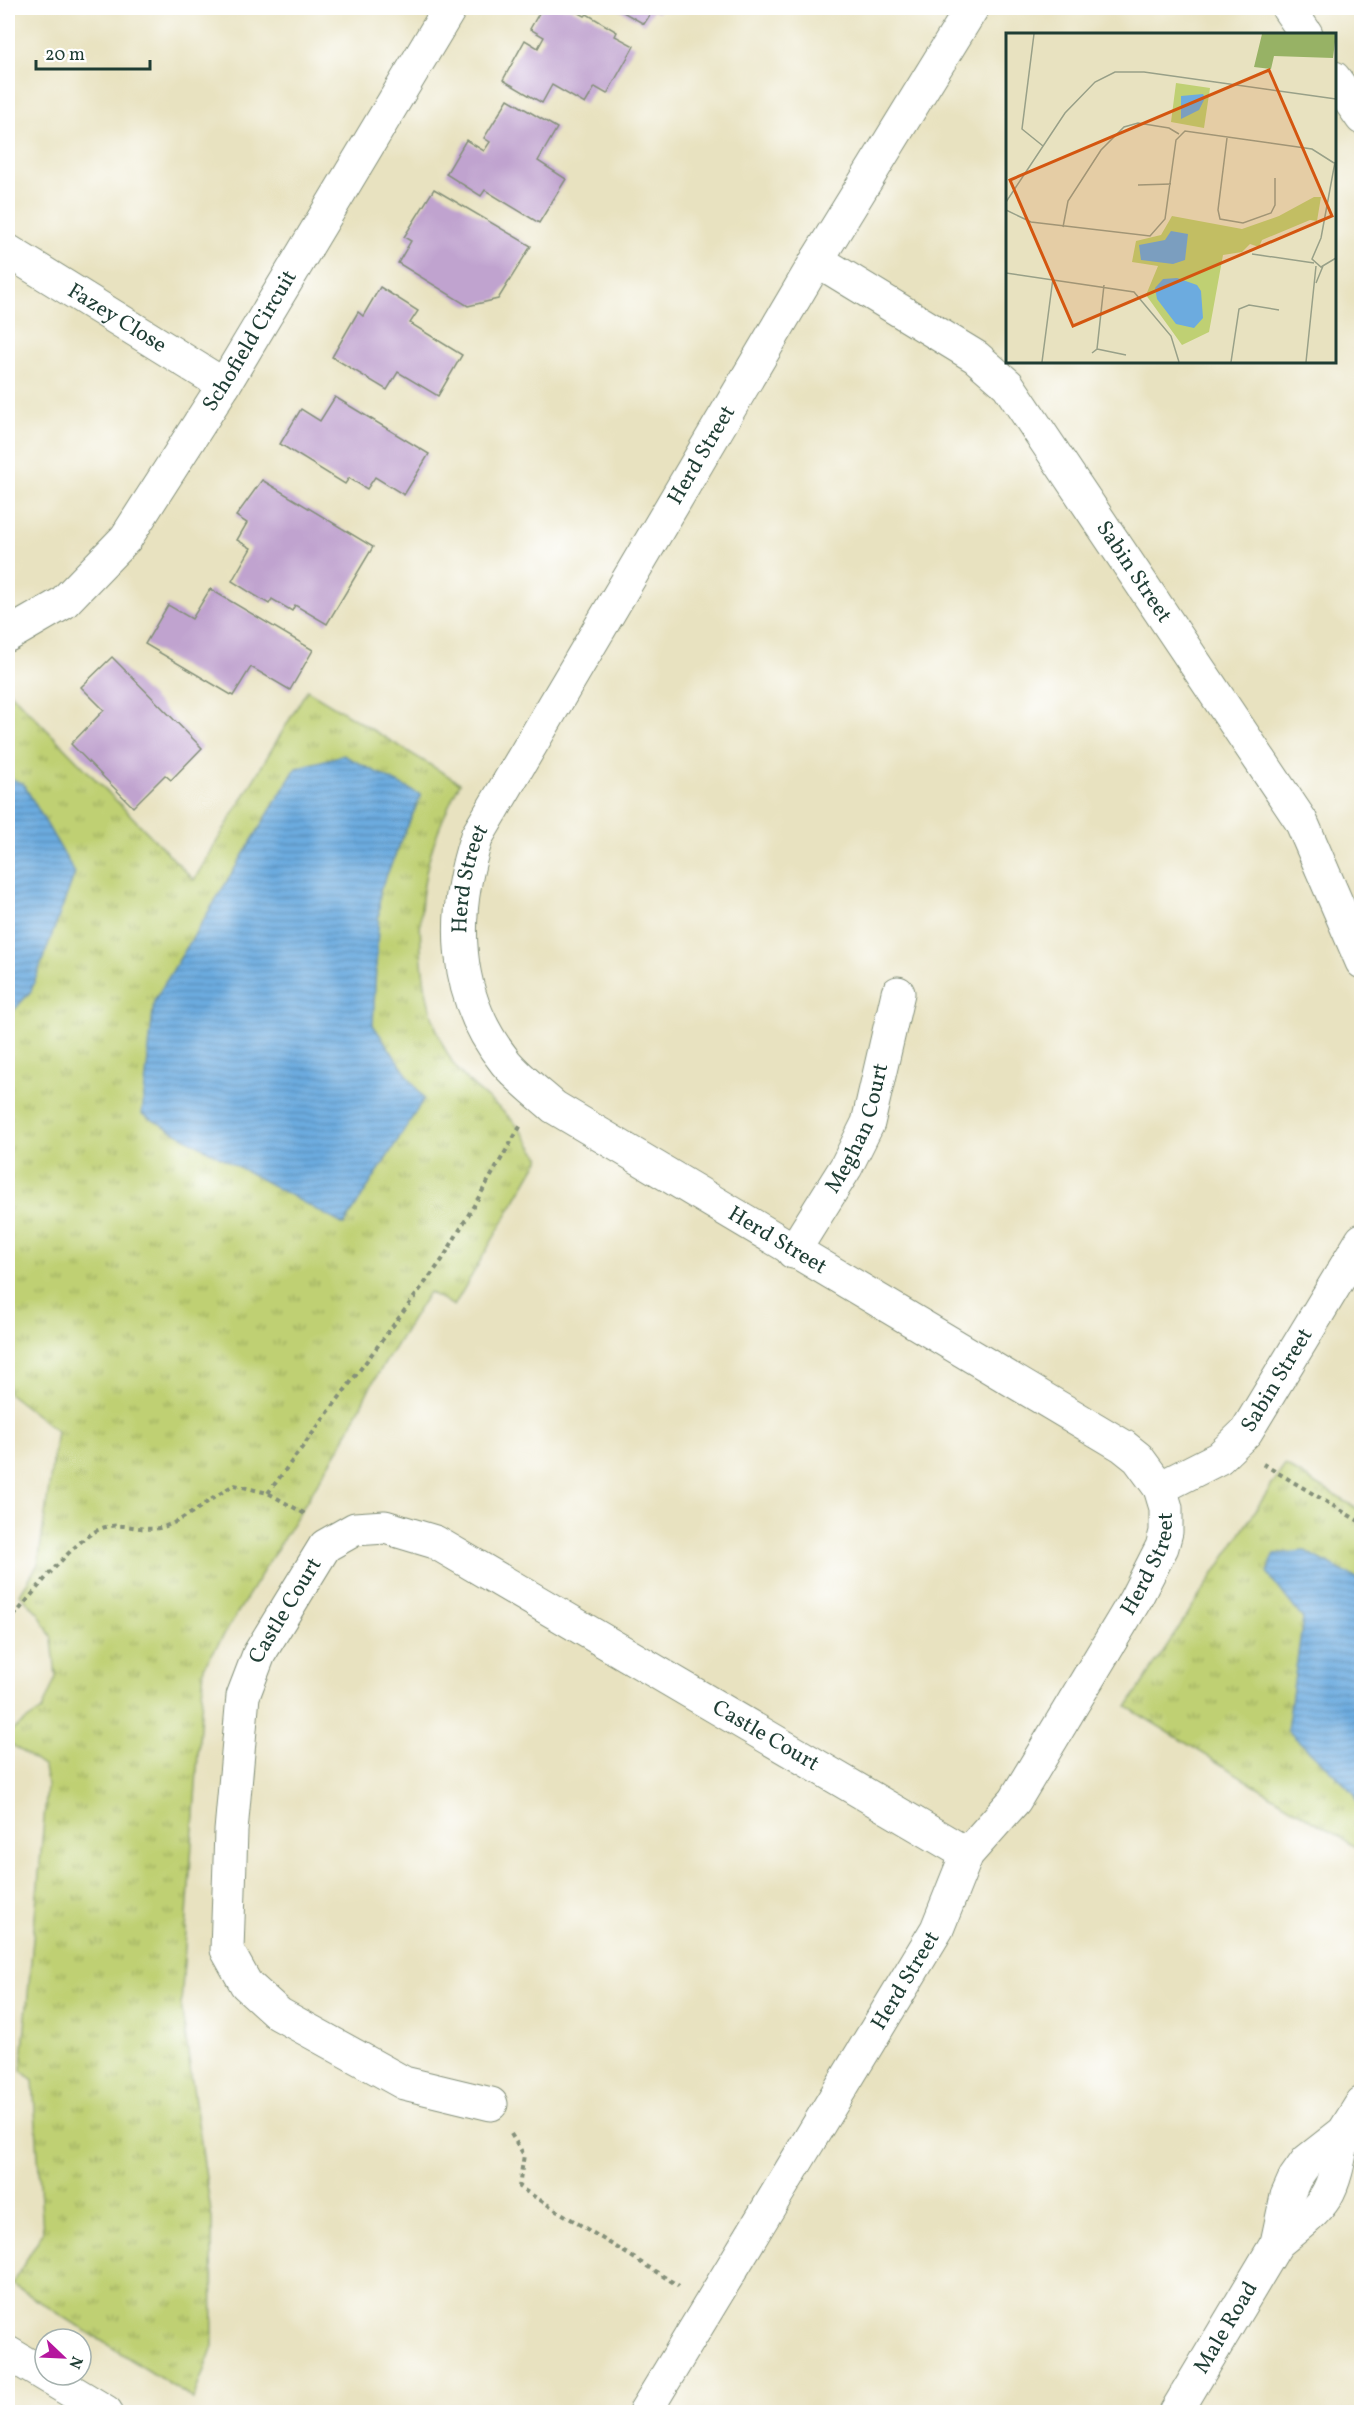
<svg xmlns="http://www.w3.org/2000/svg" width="1369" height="2420" font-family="Vollkorn,serif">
  <defs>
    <pattern id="park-tufts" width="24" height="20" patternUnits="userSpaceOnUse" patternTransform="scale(1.5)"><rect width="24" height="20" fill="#bfd073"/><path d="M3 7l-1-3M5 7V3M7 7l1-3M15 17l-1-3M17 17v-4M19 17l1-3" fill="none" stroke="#9baa5f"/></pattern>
    <pattern id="water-rules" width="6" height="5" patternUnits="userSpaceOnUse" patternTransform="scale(1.5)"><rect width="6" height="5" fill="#6cabdf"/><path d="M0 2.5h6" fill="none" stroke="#588cb6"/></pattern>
  </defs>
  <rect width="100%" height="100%" fill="#fff"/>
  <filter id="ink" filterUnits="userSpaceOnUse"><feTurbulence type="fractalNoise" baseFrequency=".0167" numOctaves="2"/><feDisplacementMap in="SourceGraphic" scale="12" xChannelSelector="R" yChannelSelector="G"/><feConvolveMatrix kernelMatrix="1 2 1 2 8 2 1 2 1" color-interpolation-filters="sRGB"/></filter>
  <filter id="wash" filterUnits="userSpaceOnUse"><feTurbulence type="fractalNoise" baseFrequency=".008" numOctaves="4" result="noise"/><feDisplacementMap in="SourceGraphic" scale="24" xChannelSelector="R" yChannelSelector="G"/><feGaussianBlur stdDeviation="1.35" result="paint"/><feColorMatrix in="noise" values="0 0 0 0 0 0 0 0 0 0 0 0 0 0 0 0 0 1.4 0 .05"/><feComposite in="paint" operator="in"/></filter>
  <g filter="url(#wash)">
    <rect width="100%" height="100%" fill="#e8e2c0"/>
    <g fill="url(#park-tufts)" stroke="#6f8654" stroke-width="1.5">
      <path d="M8,690L194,880L307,690L460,783C445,812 432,841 426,873C414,929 421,1010 451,1060C466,1085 493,1100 513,1121C523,1131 531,1146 540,1158L454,1306L429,1292L370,1387L343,1442L204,1667L181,2005L212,2219L213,2346L193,2399L12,2284L43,2232L33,2080L21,2071L47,1786L44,1767L8,1742V1733L42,1710L56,1677L52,1639L39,1614L20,1594L38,1564L57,1431L8,1393Z"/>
      <path d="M1285,1465L1361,1511V1850L1127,1707Z"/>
    </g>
    <g fill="url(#water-rules)" stroke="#46748a" stroke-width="1.5">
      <path d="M343,755L421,795L380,891L373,1025L424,1099L344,1225L142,1114L154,1001L296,768Z"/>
      <path d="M8,778L23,783L75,873L31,991L8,1017Z"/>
      <path d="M1305,1551L1361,1581V1815L1355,1794L1287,1730L1303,1619L1267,1573L1274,1554Z"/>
    </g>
    <g id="blocks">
      <g fill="#c0a3cf">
        <path d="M542,8H570L585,16L587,14L617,32L615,36L634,46L607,94L595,87L585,104L552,85L542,103L503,80L525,40L538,48L544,37L530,29Z"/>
        <path d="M616,8H661L657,13L653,10L644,24Z"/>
        <path d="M508,99L557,128L538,161L566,179L539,223L485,190L481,196L446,174L466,140L484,151L490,142L484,138Z"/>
        <path d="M434,189L531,246L498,299L468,306L398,263L411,241L404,237Z"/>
        <path d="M380,287L418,311L410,323L462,355L438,396L398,372L387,390L332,357L358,312L363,316Z"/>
        <path d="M335,397L429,454L404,495L375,477L367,489L349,478L345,484L280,444L301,409L320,421Z"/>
        <path d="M262,480L373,547L327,624L295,605L292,611L272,599L269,604L232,581L251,548L237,540L247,523L236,516Z"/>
        <path d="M210,589L313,650L290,690L251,667L233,696L145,644L168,605L192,619Z"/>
        <path d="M112,657L202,748L171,780L165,775L133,807L71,744L104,710L81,687Z"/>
      </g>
    </g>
  </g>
  <g filter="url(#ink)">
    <use href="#blocks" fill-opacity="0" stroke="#84907a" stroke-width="1.5"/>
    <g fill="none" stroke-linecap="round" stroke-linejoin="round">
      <defs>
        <g id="minor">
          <path id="s1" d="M8,251L224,385"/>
          <path id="s2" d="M817,260L976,357L1008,385L1301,821L1362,962"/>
          <path id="s3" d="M8,635L63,603L126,538L224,385L450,8"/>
          <path id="s4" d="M793,1252L846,1167L868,1123L898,993"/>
          <path id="s5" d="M1160,1488L1219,1458L1246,1432L1362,1240"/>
          <path id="s6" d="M491,2104L404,2083L279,2014L246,1984L227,1950L231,1831L243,1696L259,1654L325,1546L355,1529L385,1527L435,1542L967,1854"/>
          <path id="s7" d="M645,2412L937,1929L967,1854L1015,1800L1135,1600L1162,1547L1166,1532V1508L1160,1488L1138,1458L1123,1446L554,1107C538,1093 520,1079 506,1063C452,996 451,914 477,836L817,260L972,8"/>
        </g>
        <g id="tertiary">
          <path d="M1288,8L1306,34"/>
          <path d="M1334,78L1362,118"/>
          <path d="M1277,2243C1329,2201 1332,2199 1344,2132"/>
          <path d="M8,2353L106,2412"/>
          <path id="s8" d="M1176,2412L1277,2243L1287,2196L1295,2178L1307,2161L1344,2132L1362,2103"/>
        </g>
      </defs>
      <use href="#minor" stroke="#84907a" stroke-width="35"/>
      <use href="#tertiary" stroke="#84907a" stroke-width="35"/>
      <g stroke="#84907a" stroke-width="4" stroke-dasharray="4.5 4.5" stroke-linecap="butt">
        <path d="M1263,1464L1362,1523"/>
        <path d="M268,1493L442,1260L521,1125"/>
        <path d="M8,1623C29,1599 73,1540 100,1529C120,1520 139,1532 159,1528C181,1524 212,1497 234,1485L268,1493L307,1515"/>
        <path d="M511,2134L524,2155L519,2187L679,2286"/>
      </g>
      <use href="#minor" stroke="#fff" stroke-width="33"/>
      <use href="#tertiary" stroke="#fff" stroke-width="33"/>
    </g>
  </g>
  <g text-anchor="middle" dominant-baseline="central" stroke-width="4.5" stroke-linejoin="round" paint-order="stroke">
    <g font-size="22" fill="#1f3d34" stroke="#fff">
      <text stroke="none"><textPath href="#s1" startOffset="128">Fazey Close</textPath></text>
      <text stroke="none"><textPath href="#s3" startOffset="387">Schofield Circuit</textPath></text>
      <text stroke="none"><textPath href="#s7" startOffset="2536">Herd Street</textPath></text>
      <text stroke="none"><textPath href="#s2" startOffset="454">Sabin Street</textPath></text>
      <text stroke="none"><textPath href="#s7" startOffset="2050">Herd Street</textPath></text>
      <text stroke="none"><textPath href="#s4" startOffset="141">Meghan Court</textPath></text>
      <text transform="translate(777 1241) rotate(31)">Herd Street</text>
      <text stroke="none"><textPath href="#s5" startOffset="164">Sabin Street</textPath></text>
      <text stroke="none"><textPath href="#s7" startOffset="990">Herd Street</textPath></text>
      <text stroke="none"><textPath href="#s6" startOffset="666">Castle Court</textPath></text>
      <text stroke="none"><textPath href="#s6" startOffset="1242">Castle Court</textPath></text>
      <text stroke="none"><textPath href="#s7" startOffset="504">Herd Street</textPath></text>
      <text stroke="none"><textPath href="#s8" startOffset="98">Male Road</textPath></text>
    </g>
  </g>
  <g transform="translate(1006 33)">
    <rect width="330" height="330" fill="#e8e2c0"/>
    <path d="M256,1H330L327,25L268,23L265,36L248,34Z" fill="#97b265"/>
    <path d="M170,50L204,55L198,95L165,89ZM308,164H315L311,188L304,187L256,207L253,214L244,211L236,219L217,222L203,299L176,312L140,262L152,233L126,229L130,208L155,202L166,183L236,196L273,183Z" fill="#bfd073"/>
    <path d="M175,63L197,61L199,65L193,77L175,86ZM165,198L182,201L179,227L167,231L135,227L133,212L159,207ZM171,245L191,252L195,258L197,285L188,295L170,291L151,266L149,255L157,246Z" fill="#6cabdf"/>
    <path fill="none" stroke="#98a088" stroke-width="1.5" d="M28,1L16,96L37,113M221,105L212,177L214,186L237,190L265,180L269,172V145M329,129L315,205L306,226L315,234L330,225M132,152L165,151M0,169L59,80L89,49L109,39H138L330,66M0,177L25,189L144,203L159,186L170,107L179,98L306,116L328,130M57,194L62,168L95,117L118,94L132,90L163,95L173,101M246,221L308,230M0,240L128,259L165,303L173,329M310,250L317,233M91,316L120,322M86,320L91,316L98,252M36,329L47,245M225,329L233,276L243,272L273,277M300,329L310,233"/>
    <path fill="#d45610" fill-opacity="0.15" stroke="#d45610" stroke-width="3" d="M263,37L326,183L67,293L4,147Z"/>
    <rect width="330" height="330" fill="none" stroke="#1f3d34" stroke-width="3"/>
  </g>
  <rect width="1369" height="2420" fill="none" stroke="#fff" stroke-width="30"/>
  <g transform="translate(63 2357) rotate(113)"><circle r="28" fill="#ffffff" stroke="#a5b1ae" stroke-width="1.5"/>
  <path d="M0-4.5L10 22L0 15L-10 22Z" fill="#b5179e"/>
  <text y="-9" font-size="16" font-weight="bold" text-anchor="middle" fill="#1f3d34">N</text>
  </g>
  <path d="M36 60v9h114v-9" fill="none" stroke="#1f3d34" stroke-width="3"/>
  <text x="45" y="60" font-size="18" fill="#1f3d34" stroke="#ffffff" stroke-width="4.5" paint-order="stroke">20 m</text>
</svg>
